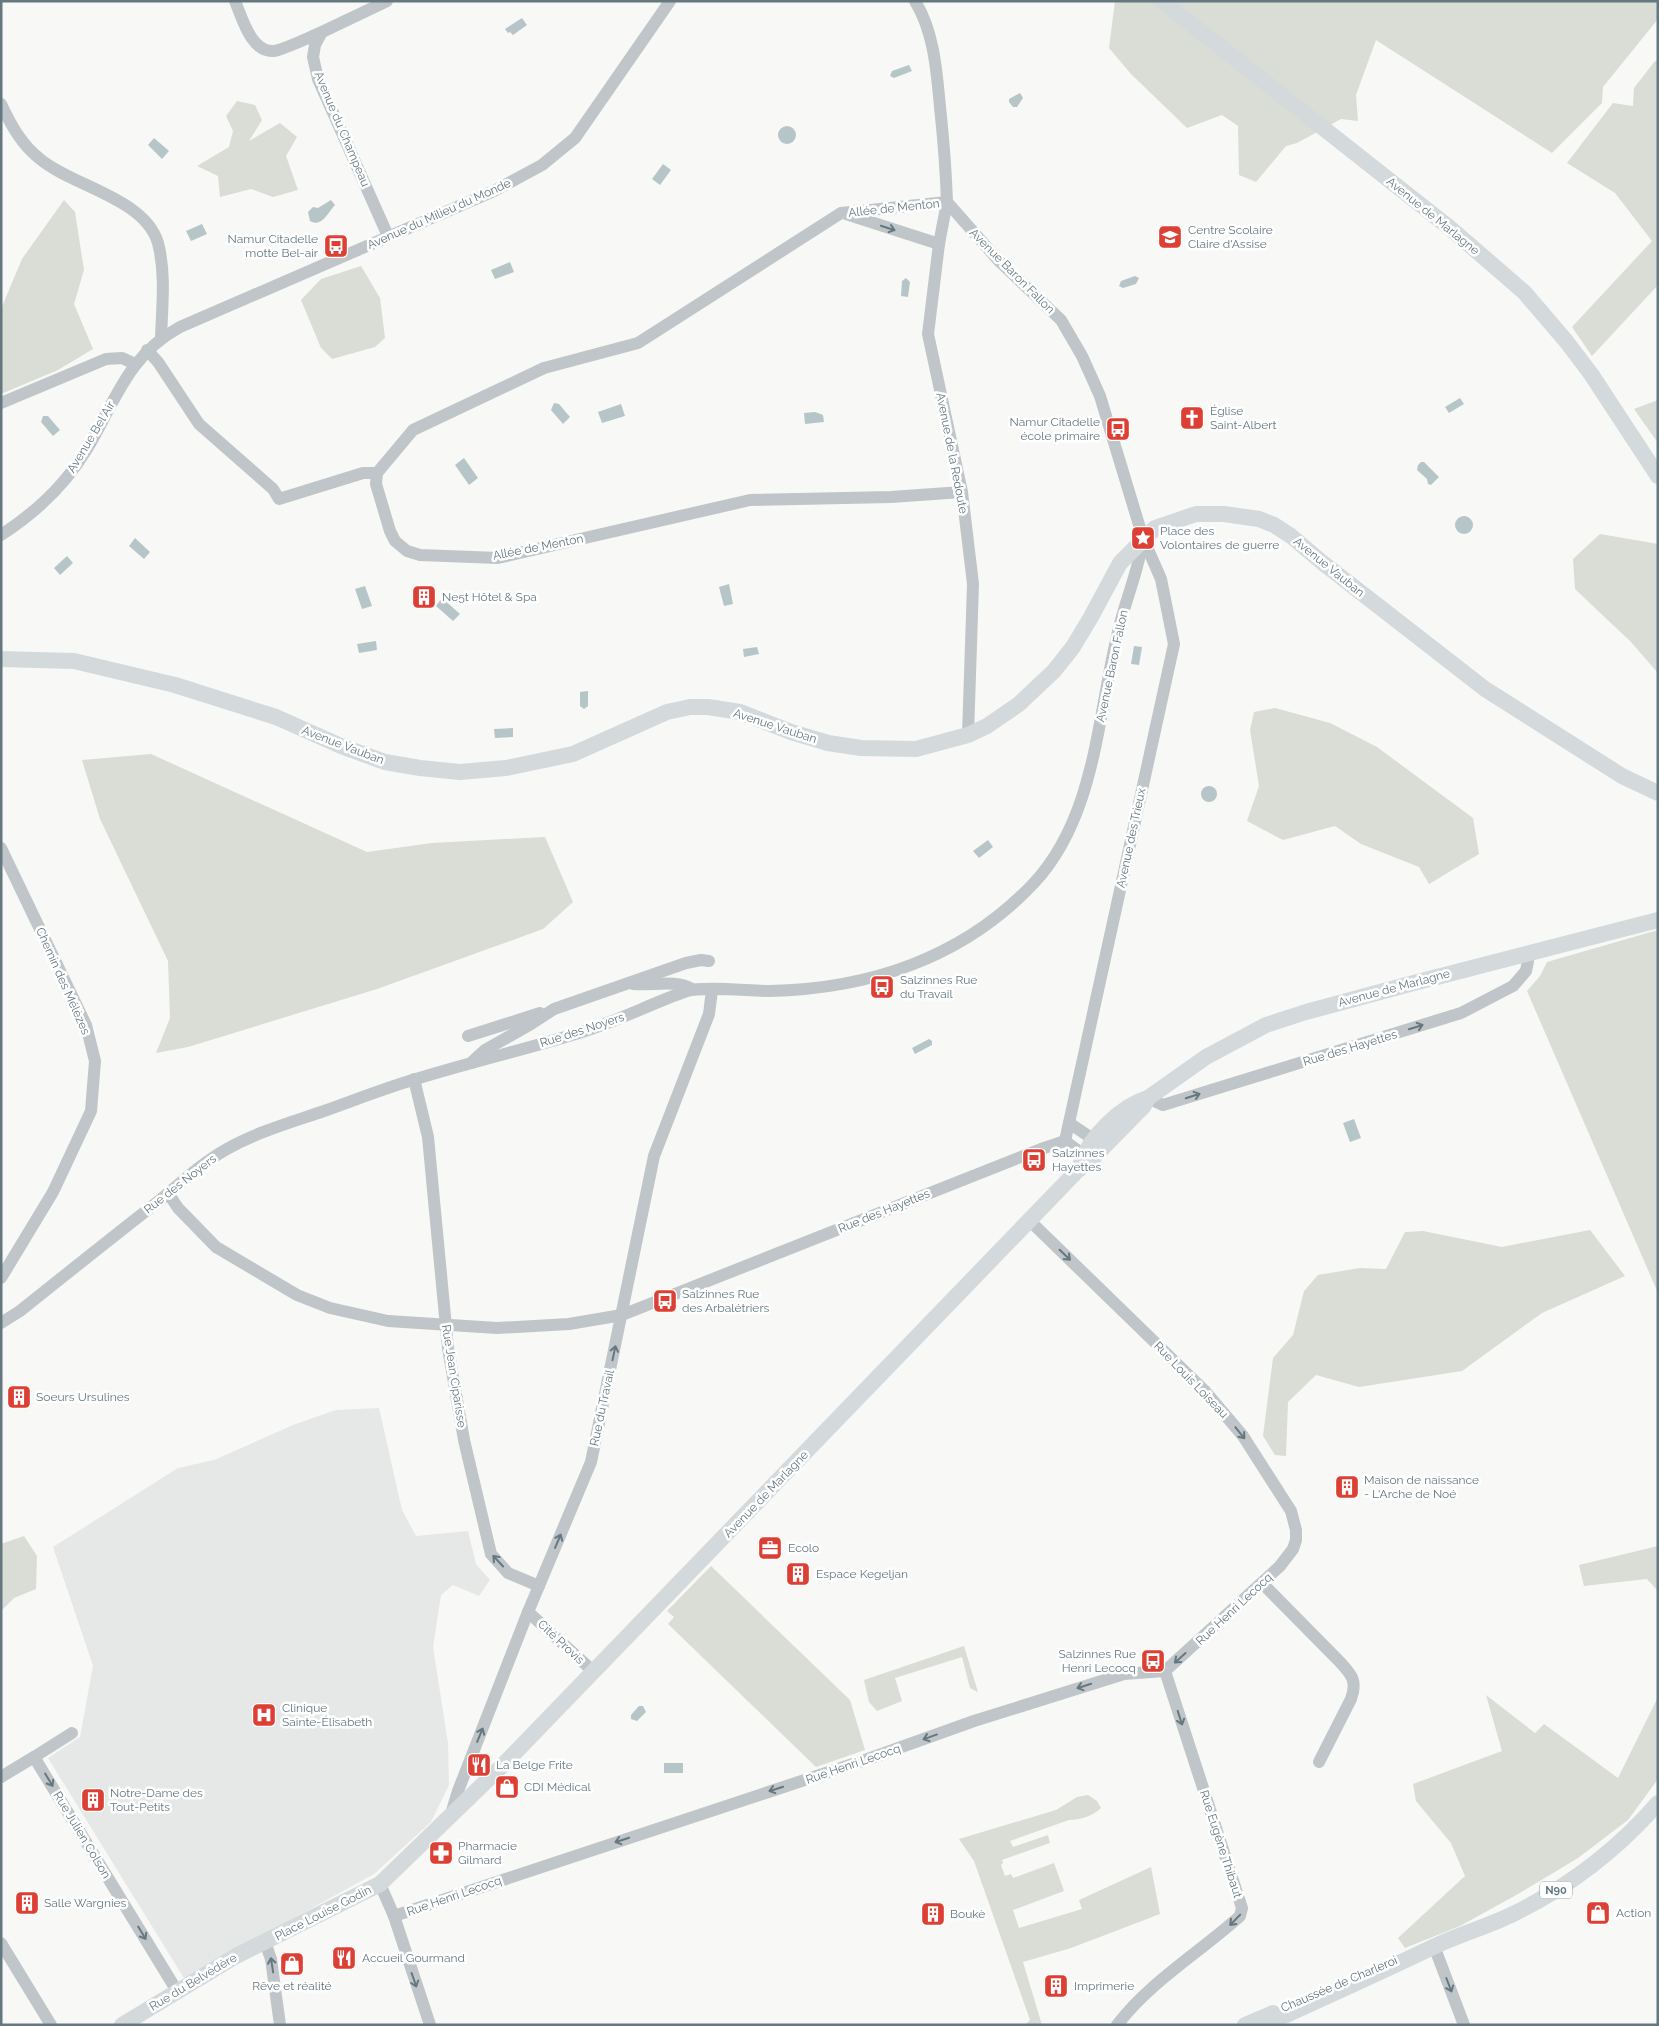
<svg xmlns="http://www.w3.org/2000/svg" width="1659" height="2026" font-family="Raleway,sans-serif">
  <rect width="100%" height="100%" fill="#f8f8f6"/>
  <path fill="#e6e8e7" d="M379,1408L402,1510L416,1536L468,1531L476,1564L490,1580L479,1596L453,1585L441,1595L433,1647L448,1743L449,1785L431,1822L374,1874L269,1932L187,1983L48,1758L80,1737L93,1666L53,1547L178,1468L214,1460L293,1425L336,1410Z"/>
  <g fill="#d9ddd5">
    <path d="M1115,1H1658V19L1603,87L1602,103L1552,153L1376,40L1356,95L1358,121L1341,119L1297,143L1286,146L1256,182L1239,175L1238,126L1222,115L1187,128L1131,74L1109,48Z"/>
    <path d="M1655,61H1658V285L1592,356L1572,327L1652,241L1615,193L1567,163L1613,103L1633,106L1634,88Z"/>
    <path d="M237,101L255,105L262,120L249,141L280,123L297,137L286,156L298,190L273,197L251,189L220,197L218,176L197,166L229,147L233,131L226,116Z"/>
    <path d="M64,200L75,212L84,270L74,304L93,349L58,370L1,394V309L22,259Z"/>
    <path d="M361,266L380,298L385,338L375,347L332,359L321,348L301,300L321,279Z"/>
    <path d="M1658,400V443L1634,409Z"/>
    <path d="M1600,534L1658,544V673L1631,642L1575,589L1573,559Z"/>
    <path d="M1275,708L1330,723L1377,747L1473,818L1479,854L1429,884L1419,867L1361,844L1335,826L1283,840L1247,821L1259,786L1250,730L1254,712Z"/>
    <path d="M151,754L367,852L432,843L545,837L573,902L543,929L377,989L188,1047L156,1053L170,1018L168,961L100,819L82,760Z"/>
    <path d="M1658,930V1293L1527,991L1540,976L1547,962Z"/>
    <path d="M1590,1230L1625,1276L1542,1313L1462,1371L1359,1387L1316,1375L1288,1402L1286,1456L1275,1455L1263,1436L1273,1358L1293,1335L1304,1291L1318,1275L1360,1268L1386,1269L1405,1232L1423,1231L1502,1247Z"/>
    <path d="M24,1536L37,1556L36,1589L14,1598L1,1611V1544Z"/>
    <path d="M1658,1546V1591L1647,1579L1584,1586L1579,1565Z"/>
    <path d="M711,1566L850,1700L865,1750L816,1767L668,1624L674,1617L667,1611Z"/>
    <path d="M964,1646L978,1692L970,1688L962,1657L895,1678L902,1701L877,1711L869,1702L864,1680Z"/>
    <path d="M1486,1695L1535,1733L1544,1724L1618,1778L1658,1697V1779L1628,1820L1578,1858L1518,1894L1460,1926L1405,1948L1398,1938L1465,1876L1451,1843L1416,1801L1413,1784L1502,1751Z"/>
    <path d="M1088,1795L1097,1801L1101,1808C1093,1816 1080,1820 1069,1820L1010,1841L1013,1847L1048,1835L1050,1843L1002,1860L1003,1863L1001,1865L1005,1876L1011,1874L1013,1878L1054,1863L1064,1891L1013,1910L1019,1928L1082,1909L1079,1900L1151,1867L1160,1914L1071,1948L1023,1962L1042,2025H1025L1030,2020L974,1861L959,1839L1056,1810L1077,1797Z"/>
  </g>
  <g fill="#b6c5c7">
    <path d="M522,18L527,25L513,35L510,32L508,33L505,29Z"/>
    <path d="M909,65L912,71L894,78L890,76L892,71Z"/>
    <path d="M1020,93L1023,98L1017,107H1013L1009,102V99Z"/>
    <circle cx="787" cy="135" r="9"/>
    <path d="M154,138L169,151L162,159L148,145Z"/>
    <path d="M663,164L671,170L660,185L652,179Z"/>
    <path d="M331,200L335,205C328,212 322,228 310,221L308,212L313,207L318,208Z"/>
    <path d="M202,224L207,234L191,241L186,231Z"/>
    <path d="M510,262L514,272L495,279L491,270Z"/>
    <path d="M1135,276L1139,278L1136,284L1123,288L1119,286L1121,281Z"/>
    <path d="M906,278L910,282L908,297L901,296L902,281Z"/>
    <path d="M1460,398L1464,404L1449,413L1445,407Z"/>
    <path d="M554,403L559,404L570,417L563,424L551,410Z"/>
    <path d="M621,404L625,416L602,423L598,412Z"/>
    <path d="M815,412L823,415L824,422L805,424L804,413Z"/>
    <path d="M43,416H48L60,430L53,436L41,422Z"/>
    <path d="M464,458L478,478L469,485L455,465Z"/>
    <path d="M1421,462H1424L1439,477L1431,485L1428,484L1427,479L1417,470L1418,465Z"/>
    <circle cx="1464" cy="525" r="9"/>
    <path d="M135,538L150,552L144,559L129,546Z"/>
    <path d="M67,556L73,563L60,575L54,568Z"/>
    <path d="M729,584L733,604L724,606L719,587Z"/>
    <path d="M365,586L372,606L362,609L355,589Z"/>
    <path d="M442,598L460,614L453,621L436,606Z"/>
    <path d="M376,641L377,650L359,653L357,644Z"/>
    <path d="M1134,646L1142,647L1139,665L1131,664Z"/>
    <path d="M757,647L759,654L744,657L743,649Z"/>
    <path d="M588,691V706L584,709L580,706V692Z"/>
    <path d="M513,728V737L495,738L494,729Z"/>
    <circle cx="1209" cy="794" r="8"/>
    <path d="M988,840L993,847L979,858L973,851Z"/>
    <path d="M929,1039L932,1041V1045L915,1054L912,1048Z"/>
    <path d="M1354,1119L1361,1138L1350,1142L1343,1123Z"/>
    <path d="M639,1706H643L646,1712L637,1721L631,1719V1715Z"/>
    <rect x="664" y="1763" width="19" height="10"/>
  </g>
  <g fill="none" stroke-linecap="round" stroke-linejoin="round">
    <g stroke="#bfc5c8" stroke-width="12">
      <path d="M235,1C242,17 251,53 274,51C283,50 312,36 322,32"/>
      <path d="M387,1L322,32L315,45L313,57L318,79L388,236"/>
      <path d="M1,104C11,125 21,144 40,159C72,186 145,198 158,243C166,274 162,307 161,338"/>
      <path d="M846,214L939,244"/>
      <path d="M147,350L158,362L199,424L273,489L279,499L363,473H377"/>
      <path d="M1,403L106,359L122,358L135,364"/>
      <path d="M962,492L891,497L750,500L498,558L420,555L407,551L395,541L390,531L376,484L377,473L413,430L544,368L638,343L841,213L947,202L939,244L928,334L962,492L973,584L968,735"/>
      <path d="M1,535C35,513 66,484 87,449C115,402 128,355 180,327L494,191L542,165L575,138L670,1"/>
      <path d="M1,848L86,1025L95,1061L91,1111L53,1192L1,1278"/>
      <path d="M633,984C652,986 675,979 692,989"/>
      <path d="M468,1036L540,1013"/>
      <path d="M471,1063L485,1050L531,1024L554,1009L686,963L701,960L709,961"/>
      <path d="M414,1079L428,1137L448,1348L464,1440L491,1554L508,1573L539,1586"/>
      <path d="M1148,1098L1163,1105L1461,1013L1513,986L1526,971L1528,961L1527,954"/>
      <path d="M1065,1141L1174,644L1161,579L1143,538"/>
      <path d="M1065,1141L1091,1160L1099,1143L1069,1123"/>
      <path d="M168,1193L178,1208L216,1247L297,1295L330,1308L388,1321L497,1328L569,1324L622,1315L1041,1149L1065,1141"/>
      <path d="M1,1323L20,1311C65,1275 110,1239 155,1204C179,1185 200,1164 227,1149C257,1132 292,1122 324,1111C355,1100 385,1088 416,1079C471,1062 527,1049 582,1032C618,1021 652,1003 687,991C704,986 749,991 769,991C869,989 963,958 1033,884C1096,817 1097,717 1118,632C1125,600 1139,571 1143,538L1100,396L1082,356L1061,320L999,261L947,202C946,174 944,146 941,117C937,79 936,35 915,1"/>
      <path d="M1262,1583L1338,1660C1351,1674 1358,1680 1351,1699L1319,1762"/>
      <path d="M528,1612L594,1672"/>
      <path d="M34,1757L72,1733"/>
      <path d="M1,1777L34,1757L177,1991"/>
      <path d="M451,1814L458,1791L528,1612L591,1462L654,1156L709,1014L712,990"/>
      <path d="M380,1884L394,1916L430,2025"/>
      <path d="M394,1916L865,1760L974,1721L1124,1674L1165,1671L1280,1566L1293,1549L1296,1540V1530L1291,1511L1243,1436L1204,1390L1030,1221"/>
      <path d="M265,1942L271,1959L280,2025"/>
      <path d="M1,1943L51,2025"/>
      <path d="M1434,1946L1464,2025"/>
      <path d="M1117,2025C1151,1981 1199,1953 1240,1916L1242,1908L1165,1671"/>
    </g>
    <g stroke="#d4d9dc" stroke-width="16">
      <path d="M1162,1L1450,228L1524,292L1566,341L1591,374L1658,476"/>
      <path d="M1,659L74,661L175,685L276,717L341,746L385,762L420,768L460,772L506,768L573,754L667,712L690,707H708L740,712L791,732L828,743L861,748L916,749L968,735L987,726L1019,704L1054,671L1073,647L1091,617L1120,563L1155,528L1196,514H1224L1259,519L1274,525L1291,536L1323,563L1485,689L1622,776L1658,793"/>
      <path d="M1081,1162C1091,1136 1121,1106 1148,1098L1206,1057L1266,1025L1306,1012L1406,985L1658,920"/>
      <path d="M122,2025L236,1956L380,1884L505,1763L1077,1171L1091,1160L1143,1107L1148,1098"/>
      <path d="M1245,2025L1273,2013"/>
      <path d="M1264,2025C1321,1999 1377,1974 1433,1947C1458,1935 1486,1927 1511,1915C1567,1888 1617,1850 1658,1803"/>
    </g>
  </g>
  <defs><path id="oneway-shaft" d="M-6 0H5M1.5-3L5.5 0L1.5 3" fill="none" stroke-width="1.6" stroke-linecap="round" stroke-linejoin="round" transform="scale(1.25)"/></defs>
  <g stroke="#657880">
    <use href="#oneway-shaft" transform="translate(888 228) rotate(18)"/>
    <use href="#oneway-shaft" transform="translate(1416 1027) rotate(-17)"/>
    <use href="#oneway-shaft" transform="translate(1193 1096) rotate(-18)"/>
    <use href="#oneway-shaft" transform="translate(1065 1255) rotate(44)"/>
    <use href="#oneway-shaft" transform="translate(614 1353) rotate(-78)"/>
    <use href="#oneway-shaft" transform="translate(1240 1433) rotate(51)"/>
    <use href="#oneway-shaft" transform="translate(558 1541) rotate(-67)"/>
    <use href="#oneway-shaft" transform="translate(498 1561) rotate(-133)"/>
    <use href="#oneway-shaft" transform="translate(1180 1658) rotate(138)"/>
    <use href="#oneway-shaft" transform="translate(1084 1686) rotate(162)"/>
    <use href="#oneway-shaft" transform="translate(1180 1718) rotate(72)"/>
    <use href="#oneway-shaft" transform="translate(480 1735) rotate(-68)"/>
    <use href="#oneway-shaft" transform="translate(930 1737) rotate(160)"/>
    <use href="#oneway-shaft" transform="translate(49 1780) rotate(59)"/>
    <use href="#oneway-shaft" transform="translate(776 1789) rotate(162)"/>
    <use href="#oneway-shaft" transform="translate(622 1840) rotate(162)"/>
    <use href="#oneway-shaft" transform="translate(1235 1920) rotate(134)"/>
    <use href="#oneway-shaft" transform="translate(142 1933) rotate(59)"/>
    <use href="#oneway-shaft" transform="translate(272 1965) rotate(-99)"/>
    <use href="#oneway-shaft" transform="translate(414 1980) rotate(71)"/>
    <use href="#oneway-shaft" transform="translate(1449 1985) rotate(69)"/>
  </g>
  <defs>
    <symbol id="school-square" viewBox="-11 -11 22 22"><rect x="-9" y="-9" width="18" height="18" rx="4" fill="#dc3f33" stroke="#fff"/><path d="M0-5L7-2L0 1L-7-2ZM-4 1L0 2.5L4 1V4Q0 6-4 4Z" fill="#fff"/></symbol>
    <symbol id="bus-square" viewBox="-11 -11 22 22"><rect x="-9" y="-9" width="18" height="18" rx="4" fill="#dc3f33" stroke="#fff"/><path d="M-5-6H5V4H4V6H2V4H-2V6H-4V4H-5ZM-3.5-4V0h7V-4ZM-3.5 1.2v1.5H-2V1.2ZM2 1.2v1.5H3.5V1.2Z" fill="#fff"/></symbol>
    <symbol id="church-square" viewBox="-11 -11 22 22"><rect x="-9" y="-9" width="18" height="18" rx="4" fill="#dc3f33" stroke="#fff"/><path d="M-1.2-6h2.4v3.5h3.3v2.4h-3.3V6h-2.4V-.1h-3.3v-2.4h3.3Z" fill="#fff"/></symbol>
    <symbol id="sight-square" viewBox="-11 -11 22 22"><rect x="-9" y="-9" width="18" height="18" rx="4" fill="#dc3f33" stroke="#fff"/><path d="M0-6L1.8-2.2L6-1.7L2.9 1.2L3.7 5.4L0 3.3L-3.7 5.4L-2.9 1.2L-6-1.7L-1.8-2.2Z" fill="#fff"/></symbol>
    <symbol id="building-square" viewBox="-11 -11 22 22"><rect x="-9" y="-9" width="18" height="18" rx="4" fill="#dc3f33" stroke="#fff"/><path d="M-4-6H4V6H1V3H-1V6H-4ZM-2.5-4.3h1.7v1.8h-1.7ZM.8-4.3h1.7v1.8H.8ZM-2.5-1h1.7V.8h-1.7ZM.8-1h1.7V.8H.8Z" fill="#fff"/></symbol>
    <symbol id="office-square" viewBox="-11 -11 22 22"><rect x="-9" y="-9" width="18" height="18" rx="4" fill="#dc3f33" stroke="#fff"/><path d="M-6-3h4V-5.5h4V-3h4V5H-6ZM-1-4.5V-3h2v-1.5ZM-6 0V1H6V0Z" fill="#fff"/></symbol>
    <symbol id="hospital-square" viewBox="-11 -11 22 22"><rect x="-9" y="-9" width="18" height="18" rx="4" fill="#dc3f33" stroke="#fff"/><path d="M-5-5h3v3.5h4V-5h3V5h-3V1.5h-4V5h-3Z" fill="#fff"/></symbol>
    <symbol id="restaurant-square" viewBox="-11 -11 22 22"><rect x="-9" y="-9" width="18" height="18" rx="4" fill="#dc3f33" stroke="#fff"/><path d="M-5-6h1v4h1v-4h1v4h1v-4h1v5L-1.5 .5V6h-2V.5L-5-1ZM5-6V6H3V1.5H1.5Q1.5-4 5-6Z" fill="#fff"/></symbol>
    <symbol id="shop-square" viewBox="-11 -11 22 22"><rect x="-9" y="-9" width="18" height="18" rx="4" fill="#dc3f33" stroke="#fff"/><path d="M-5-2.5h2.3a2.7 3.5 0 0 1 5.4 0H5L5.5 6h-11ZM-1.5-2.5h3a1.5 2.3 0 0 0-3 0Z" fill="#fff"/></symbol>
    <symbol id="pharmacy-square" viewBox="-11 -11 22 22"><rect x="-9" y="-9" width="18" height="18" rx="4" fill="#dc3f33" stroke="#fff"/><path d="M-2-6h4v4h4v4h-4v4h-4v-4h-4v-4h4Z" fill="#fff"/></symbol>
  </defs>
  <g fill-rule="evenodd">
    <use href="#school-square" x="1156" y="223" width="28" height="28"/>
    <use href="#bus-square" x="322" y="232" width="28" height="28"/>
    <use href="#church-square" x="1178" y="404" width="28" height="28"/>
    <use href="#bus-square" x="1104" y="415" width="28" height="28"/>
    <use href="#sight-square" x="1129" y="524" width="28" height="28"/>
    <use href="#building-square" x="410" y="583" width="28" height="28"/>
    <use href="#bus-square" x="868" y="973" width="28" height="28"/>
    <use href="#bus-square" x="1020" y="1146" width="28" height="28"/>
    <use href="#bus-square" x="651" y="1287" width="28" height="28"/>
    <use href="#building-square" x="5" y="1383" width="28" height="28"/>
    <use href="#building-square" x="1333" y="1473" width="28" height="28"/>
    <use href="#office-square" x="756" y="1534" width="28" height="28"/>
    <use href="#building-square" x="784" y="1560" width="28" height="28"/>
    <use href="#bus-square" x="1139" y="1647" width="28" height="28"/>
    <use href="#hospital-square" x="250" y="1701" width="28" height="28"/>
    <use href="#restaurant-square" x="465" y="1751" width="28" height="28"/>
    <use href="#shop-square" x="493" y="1773" width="28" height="28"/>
    <use href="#building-square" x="79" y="1786" width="28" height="28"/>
    <use href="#pharmacy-square" x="427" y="1839" width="28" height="28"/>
    <use href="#building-square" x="13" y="1889" width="28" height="28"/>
    <use href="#shop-square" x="1584" y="1899" width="28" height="28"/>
    <use href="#building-square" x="919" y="1900" width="28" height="28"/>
    <use href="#restaurant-square" x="330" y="1944" width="28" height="28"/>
    <use href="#shop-square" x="278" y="1950" width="28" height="28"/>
    <use href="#building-square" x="1042" y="1972" width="28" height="28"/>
  </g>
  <g text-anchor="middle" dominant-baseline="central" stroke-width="5" stroke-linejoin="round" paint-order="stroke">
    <rect fill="#fff" stroke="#93a0a6" stroke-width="1" x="1540" y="1881.5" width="32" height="17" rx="4"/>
    <g font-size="11" font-weight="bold" fill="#657880">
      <text x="1556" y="1890">N90</text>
    </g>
    <g font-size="12" fill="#657880" stroke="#fff">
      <text transform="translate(342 129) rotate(67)">Avenue du Champeau</text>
      <text transform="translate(894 208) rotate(-6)">Allée de Menton</text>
      <text transform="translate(439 214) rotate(-24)">Avenue du Milieu du Monde</text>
      <text transform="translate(1433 216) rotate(39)">Avenue de Marlagne</text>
      <text transform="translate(1012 271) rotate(45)">Avenue Baron Fallon</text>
      <text transform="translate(91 437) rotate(-59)">Avenue Bel Air</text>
      <text transform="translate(952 453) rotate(79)">Avenue de la Redoute</text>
      <text transform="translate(538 547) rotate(-11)">Allée de Menton</text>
      <text transform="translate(1329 567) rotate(39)">Avenue Vauban</text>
      <text transform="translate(1112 666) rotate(-78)">Avenue Baron Fallon</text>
      <text transform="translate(775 726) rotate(18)">Avenue Vauban</text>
      <text transform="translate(343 745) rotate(21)">Avenue Vauban</text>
      <text transform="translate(1131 838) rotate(-78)">Avenue des Trieux</text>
      <text transform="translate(63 981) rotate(66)">Chemin des Mélèzes</text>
      <text transform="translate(1394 988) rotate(-15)">Avenue de Marlagne</text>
      <text transform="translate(582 1030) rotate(-18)">Rue des Noyers</text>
      <text transform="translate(1350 1048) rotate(-17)">Rue des Hayettes</text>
      <text transform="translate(180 1184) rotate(-38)">Rue des Noyers</text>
      <text transform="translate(884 1211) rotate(-22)">Rue des Hayettes</text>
      <text transform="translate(454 1376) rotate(81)">Rue Jean Ciparisse</text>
      <text transform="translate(1191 1380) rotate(46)">Rue Louis Loiseau</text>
      <text transform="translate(602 1408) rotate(-78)">Rue du Travail</text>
      <text transform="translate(766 1494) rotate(-46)">Avenue de Marlagne</text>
      <text transform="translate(1234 1609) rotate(-43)">Rue Henri Lecocq</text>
      <text transform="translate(561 1642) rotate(43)">Cité Provis</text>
      <text transform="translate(853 1764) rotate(-19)">Rue Henri Lecocq</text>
      <text transform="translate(82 1835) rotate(59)">Rue Julien Colson</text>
      <text transform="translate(1221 1844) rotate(72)">Rue Eugène Thibaut</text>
      <text transform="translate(454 1896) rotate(-19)">Rue Henri Lecocq</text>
      <text transform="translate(323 1913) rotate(-27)">Place Louise Godin</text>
      <text transform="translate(193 1982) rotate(-31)">Rue du Belvédère</text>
      <text transform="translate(1339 1984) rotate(-23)">Chaussée de Charleroi</text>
    </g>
    <g font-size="12" fill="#657880" stroke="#fff" text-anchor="start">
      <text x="1188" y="230">Centre Scolaire<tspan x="1188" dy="14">Claire d'Assise</tspan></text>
      <text x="318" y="239" text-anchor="end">Namur Citadelle<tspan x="318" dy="14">motte Bel-air</tspan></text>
      <text x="1210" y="411">Église<tspan x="1210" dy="14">Saint-Albert</tspan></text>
      <text x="1100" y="422" text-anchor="end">Namur Citadelle<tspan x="1100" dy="14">école primaire</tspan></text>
      <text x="1160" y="531">Place des<tspan x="1160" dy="14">Volontaires de guerre</tspan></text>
      <text x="442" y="597">Ne5t Hôtel &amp; Spa</text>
      <text x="900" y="980">Salzinnes Rue<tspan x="900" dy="14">du Travail</tspan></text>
      <text x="1052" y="1153">Salzinnes<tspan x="1052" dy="14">Hayettes</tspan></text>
      <text x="682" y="1294">Salzinnes Rue<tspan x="682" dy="14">des Arbalétriers</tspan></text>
      <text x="36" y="1397">Soeurs Ursulines</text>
      <text x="1364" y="1480">Maison de naissance<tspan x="1364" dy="14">- L'Arche de Noé</tspan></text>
      <text x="788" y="1548">Ecolo</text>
      <text x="816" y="1574">Espace Kegeljan</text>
      <text x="1136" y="1654" text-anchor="end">Salzinnes Rue<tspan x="1136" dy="14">Henri Lecocq</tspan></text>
      <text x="282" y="1708">Clinique<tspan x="282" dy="14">Sainte-Élisabeth</tspan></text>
      <text x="496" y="1765">La Belge Frite</text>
      <text x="524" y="1787">CDI Médical</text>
      <text x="110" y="1793">Notre-Dame des<tspan x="110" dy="14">Tout-Petits</tspan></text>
      <text x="458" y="1846">Pharmacie<tspan x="458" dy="14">Gilmard</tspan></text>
      <text x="44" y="1903">Salle Wargnies</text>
      <text x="1616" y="1913">Action</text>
      <text x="950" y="1914">Boukè</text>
      <text x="362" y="1958">Accueil Gourmand</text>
      <text x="292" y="1986" text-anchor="middle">Rêve et réalité</text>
      <text x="1074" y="1986">Imprimerie</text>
    </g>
  </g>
  <rect width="1659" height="2026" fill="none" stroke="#657880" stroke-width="5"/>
</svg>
